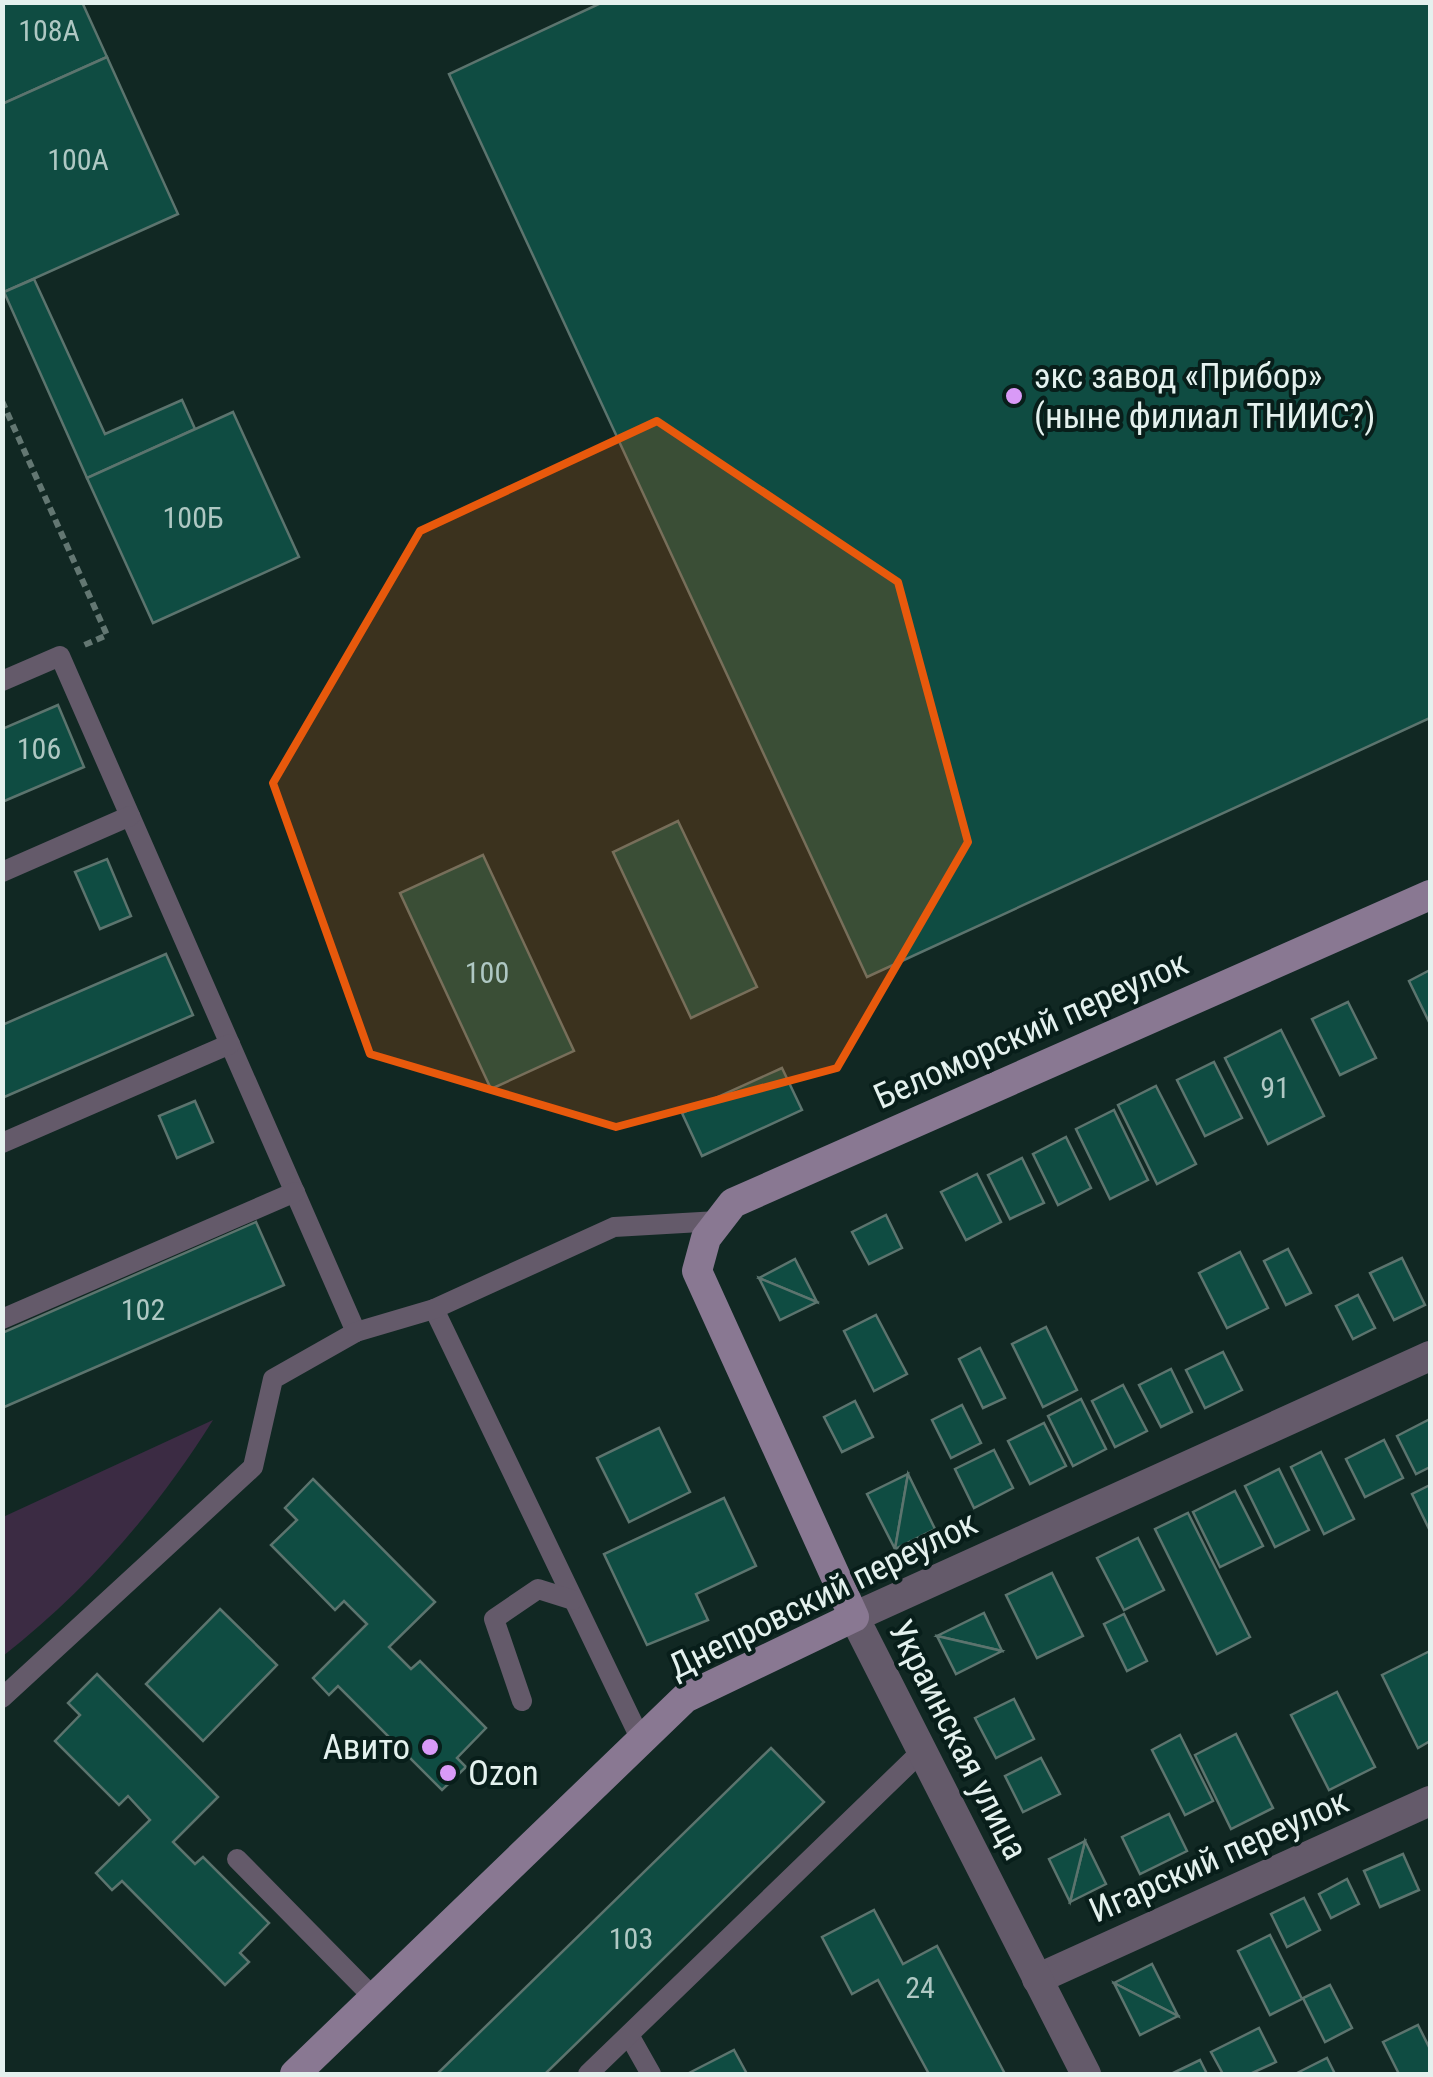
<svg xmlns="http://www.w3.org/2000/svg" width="1433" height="2077" font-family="'Roboto Condensed',sans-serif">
  <rect width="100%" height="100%" fill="#112823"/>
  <path fill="#3b2b43" d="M213,1420C156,1511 87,1590 3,1656V1517Z"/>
  <g fill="#0f4c42" stroke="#5c746e" stroke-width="2.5">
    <path d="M2,2H82L107,57L2,104Z"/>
    <path d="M603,2H1430V718L867,977L449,74Z"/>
    <path d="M107,57L178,214L4,292L2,104Z"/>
    <path d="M34,279L105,434L182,400L195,429L87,478L4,292Z"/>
    <path d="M233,412L299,557L153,623L87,478Z"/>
    <path d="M58,705L84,767L2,802V729Z"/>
    <path d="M678,821L757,987L691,1018L613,852Z"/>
    <path d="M483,855L574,1051L491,1089L400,893Z"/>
    <path d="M107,859L131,916L100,929L75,872Z"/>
    <path d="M166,954L193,1015L2,1098V1025Z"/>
    <path d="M1430,970V1024L1409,981Z"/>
    <path d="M1348,1002L1376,1058L1340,1075L1312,1019Z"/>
    <path d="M1281,1030L1324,1116L1268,1144L1225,1058Z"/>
    <path d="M1214,1062L1242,1118L1205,1136L1177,1080Z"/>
    <path d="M782,1068L802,1110L702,1156L682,1113Z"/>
    <path d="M1156,1086L1196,1164L1157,1184L1118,1105Z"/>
    <path d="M195,1101L213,1142L177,1158L159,1116Z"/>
    <path d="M1114,1110L1148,1180L1110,1199L1076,1129Z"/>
    <path d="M1066,1137L1091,1188L1058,1205L1033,1154Z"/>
    <path d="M1022,1158L1044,1203L1010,1219L988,1175Z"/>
    <path d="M977,1174L1001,1222L966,1240L941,1192Z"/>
    <path d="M886,1215L902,1248L869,1264L852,1232Z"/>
    <path d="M256,1222L284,1285L2,1408V1333Z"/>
    <path d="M1288,1249L1311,1293L1286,1305L1264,1261Z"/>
    <path d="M1240,1252L1268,1308L1227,1328L1199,1273Z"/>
    <path d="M1402,1258L1425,1305L1394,1320L1370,1273Z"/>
    <path d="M795,1259L817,1302L759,1278Z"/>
    <path d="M759,1278L817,1302L780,1320Z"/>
    <path d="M1358,1295L1375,1328L1353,1339L1336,1306Z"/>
    <path d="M876,1315L907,1374L874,1391L844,1331Z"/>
    <path d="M1046,1327L1077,1390L1043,1407L1012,1344Z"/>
    <path d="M980,1348L1005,1398L983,1408L959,1359Z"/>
    <path d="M1223,1352L1242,1390L1205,1408L1186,1370Z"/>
    <path d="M1171,1369L1192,1412L1161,1427L1139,1385Z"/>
    <path d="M1123,1385L1147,1431L1115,1447L1092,1401Z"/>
    <path d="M1081,1399L1106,1449L1073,1466L1048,1416Z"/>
    <path d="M855,1401L873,1437L842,1452L824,1417Z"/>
    <path d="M962,1405L981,1443L951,1458L932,1420Z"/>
    <path d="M1430,1419V1467L1416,1474L1397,1436Z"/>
    <path d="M1044,1423L1066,1466L1030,1484L1008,1441Z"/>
    <path d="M659,1428L690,1492L629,1522L597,1458Z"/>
    <path d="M1384,1440L1403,1478L1365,1497L1346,1459Z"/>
    <path d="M994,1450L1013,1488L974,1508L955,1469Z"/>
    <path d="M1321,1452L1354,1519L1324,1534L1291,1467Z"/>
    <path d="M1279,1469L1309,1530L1275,1547L1245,1486Z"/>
    <path d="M908,1474L895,1549L867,1494Z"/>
    <path d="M908,1474L935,1529L895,1549Z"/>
    <path d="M313,1479L435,1602L389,1647L411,1669L420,1661L486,1728L457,1758L466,1767L442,1790L338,1686L329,1695L313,1678L367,1624L344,1601L335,1610L271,1545L297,1520L285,1508Z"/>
    <path d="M1430,1485V1531L1412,1494Z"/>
    <path d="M1235,1491L1263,1546L1220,1567L1193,1512Z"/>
    <path d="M724,1498L756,1566L696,1594L708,1620L647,1645L604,1554Z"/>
    <path d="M1188,1513L1250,1637L1217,1654L1155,1529Z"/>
    <path d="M1138,1538L1164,1590L1124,1610L1097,1558Z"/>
    <path d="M1052,1573L1083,1636L1037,1658L1006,1595Z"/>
    <path d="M220,1609L277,1665L203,1741L146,1684Z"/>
    <path d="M984,1613L1002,1651L937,1636Z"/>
    <path d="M1124,1614L1147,1661L1127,1671L1104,1624Z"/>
    <path d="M937,1636L1002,1651L956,1674Z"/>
    <path d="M1430,1651V1741L1418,1748L1382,1675Z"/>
    <path d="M97,1674L218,1797L173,1842L195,1864L203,1857L269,1923L240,1953L249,1962L225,1985L122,1881L112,1890L96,1873L150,1820L128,1796L119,1805L55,1741L80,1715L68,1703Z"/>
    <path d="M1337,1692L1375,1767L1329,1790L1291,1715Z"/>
    <path d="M1014,1699L1034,1739L996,1758L975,1718Z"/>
    <path d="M1236,1734L1273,1808L1231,1829L1195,1755Z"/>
    <path d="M1180,1735L1213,1801L1185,1815L1152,1750Z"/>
    <path d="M771,1748L824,1802L545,2074H437Z"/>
    <path d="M1041,1758L1060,1794L1023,1812L1005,1776Z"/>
    <path d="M1169,1814L1187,1851L1140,1874L1122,1837Z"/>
    <path d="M1085,1841L1106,1884L1070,1902Z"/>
    <path d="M1085,1841L1070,1902L1049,1859Z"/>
    <path d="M1403,1854L1419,1890L1380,1907L1364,1871Z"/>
    <path d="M1347,1879L1359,1904L1331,1918L1319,1894Z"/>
    <path d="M1304,1898L1320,1930L1287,1947L1271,1914Z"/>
    <path d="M874,1910L903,1964L937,1946L1005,2074H929L878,1980L852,1994L822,1937Z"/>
    <path d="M1270,1935L1302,1999L1270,2015L1238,1951Z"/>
    <path d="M1152,1964L1178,2016L1114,1983Z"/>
    <path d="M1114,1983L1178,2016L1140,2035Z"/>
    <path d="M1330,1985L1352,2028L1325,2042L1303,1998Z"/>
    <path d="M1418,2025L1430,2049V2074H1399L1383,2042Z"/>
    <path d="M1259,2028L1276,2062L1250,2074H1223L1211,2052Z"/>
    <path d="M734,2050L747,2074H687Z"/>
    <path d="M1327,2058L1335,2074H1295Z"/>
    <path d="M1200,2060L1207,2074H1171Z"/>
  </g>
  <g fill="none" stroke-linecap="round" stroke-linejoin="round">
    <path stroke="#637772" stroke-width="6" stroke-dasharray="8 5" stroke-linecap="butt" d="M2,401L107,635L82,646"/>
    <g stroke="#645a6a" stroke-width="20">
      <path d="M2,681L60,656L356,1332"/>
      <path d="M2,872L130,816"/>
      <path d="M2,1143L230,1044"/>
      <path d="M434,1309L641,1740"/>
      <path d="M2,1319L295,1192"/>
      <path d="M2,1698L253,1467L273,1379L356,1332L434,1309L614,1227L718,1221"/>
      <path d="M522,1701L494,1619L538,1589L573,1600"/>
      <path d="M237,1859L374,1998"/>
      <path d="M629,2035L651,2074"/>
      <path d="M588,2074L922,1751"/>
    </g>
    <g stroke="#645a6a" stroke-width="30">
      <path d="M1037,1979L1430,1801"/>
      <path d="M1086,2074L854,1617L1430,1356"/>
    </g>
    <path stroke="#897892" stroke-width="30" d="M295,2074L685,1698L854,1617L697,1271L706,1238L733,1203L1430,895"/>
  </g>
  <path fill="#e8590c" fill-opacity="0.2" stroke="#e8590c" stroke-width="8" stroke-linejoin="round" d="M657,421L898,582L968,842L837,1068L616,1127L370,1054L273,783L420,531Z"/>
  <g fill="#d99af7" stroke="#081e1a" stroke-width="4">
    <circle cx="1014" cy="396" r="10"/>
    <circle cx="430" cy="1747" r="10"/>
    <circle cx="448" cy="1773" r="10"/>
  </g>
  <g text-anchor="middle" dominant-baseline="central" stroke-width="8" stroke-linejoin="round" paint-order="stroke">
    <g font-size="30" fill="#afc8c3">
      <text x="49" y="30">108А</text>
      <text x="78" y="159">100А</text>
      <text x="193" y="517">100Б</text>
      <text x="39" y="748">106</text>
      <text x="487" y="972">100</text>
      <text x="1275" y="1087">91</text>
      <text x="143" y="1309">102</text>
      <text x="631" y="1938">103</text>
      <text x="920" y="1987">24</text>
    </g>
    <g font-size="35" fill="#e4f1ee" stroke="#081e1a" text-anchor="start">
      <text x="1034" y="376">экс завод «Прибор»<tspan x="1034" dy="40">(ныне филиал ТНИИС?)</tspan></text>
      <text x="410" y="1747" text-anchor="end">Авито</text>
      <text x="468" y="1773">Ozon</text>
    </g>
    <g font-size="35" fill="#e4f1ee" stroke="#081e1a">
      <text transform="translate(1031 1030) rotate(-24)">Беломорский переулок</text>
      <text transform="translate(823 1595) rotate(-26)">Днепровский переулок</text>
      <text transform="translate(958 1740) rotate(63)">Украинская улица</text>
      <text transform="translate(1219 1856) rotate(-24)">Игарский переулок</text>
    </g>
  </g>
  <rect width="1433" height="2077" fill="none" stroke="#e4f1ee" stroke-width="10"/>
</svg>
